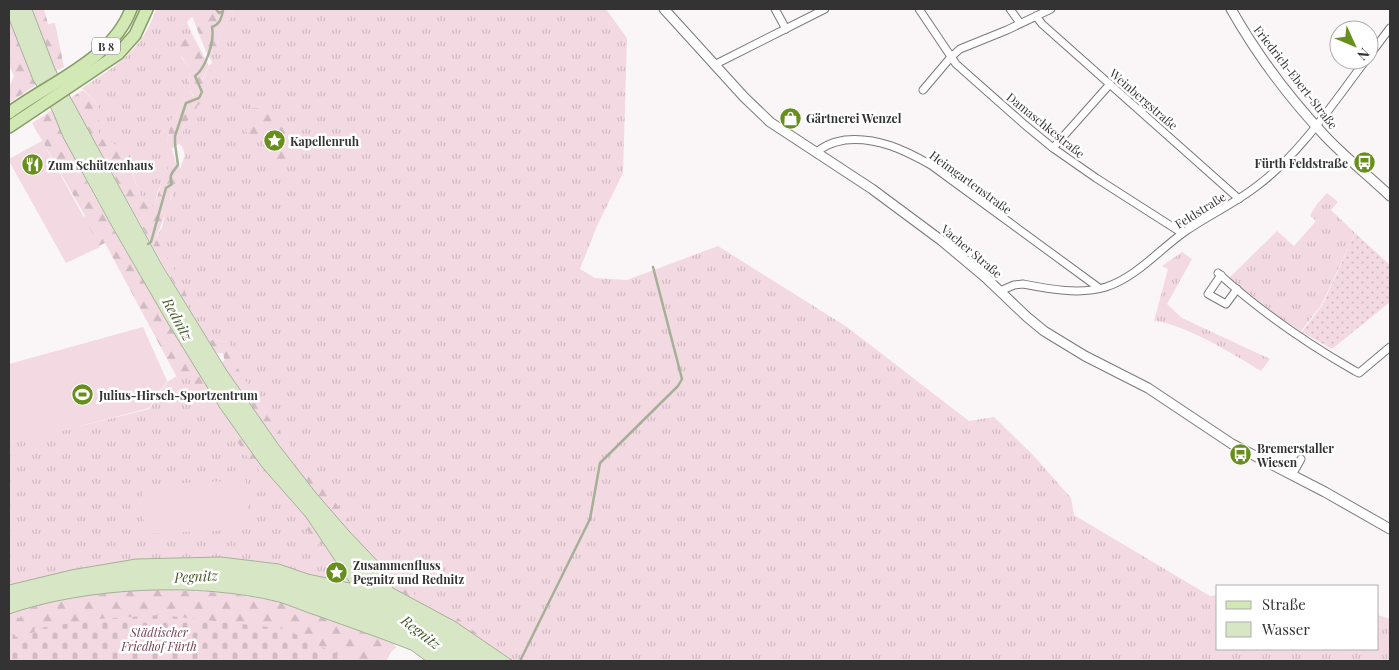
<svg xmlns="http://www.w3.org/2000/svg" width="1399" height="670" font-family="'Playfair Display',serif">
  <defs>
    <pattern id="grass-tufts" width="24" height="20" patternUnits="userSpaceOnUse" patternTransform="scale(1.25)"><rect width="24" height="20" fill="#f3d9e2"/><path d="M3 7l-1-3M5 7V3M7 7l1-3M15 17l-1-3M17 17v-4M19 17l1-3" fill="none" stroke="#d1bbc2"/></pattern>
    <pattern id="forest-firs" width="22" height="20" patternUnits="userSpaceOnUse" patternTransform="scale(1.25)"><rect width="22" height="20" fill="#f3d9e2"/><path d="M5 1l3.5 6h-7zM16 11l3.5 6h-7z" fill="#d1bbc2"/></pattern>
    <pattern id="cemetery-stones" width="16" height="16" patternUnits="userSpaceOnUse" patternTransform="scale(1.25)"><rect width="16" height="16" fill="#f3d9e2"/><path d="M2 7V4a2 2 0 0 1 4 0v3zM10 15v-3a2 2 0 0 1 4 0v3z" fill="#d1bbc2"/></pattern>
    <pattern id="garden-dots" width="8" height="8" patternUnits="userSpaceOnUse" patternTransform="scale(1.25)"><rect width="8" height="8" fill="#f3d9e2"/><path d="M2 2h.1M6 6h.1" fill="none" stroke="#d1bbc2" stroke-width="1.8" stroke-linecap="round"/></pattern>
  </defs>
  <rect width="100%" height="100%" fill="#faf6f7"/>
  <g fill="url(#grass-tufts)">
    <path d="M156,9H199L187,22L192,34H182L181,57L190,68L189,90L194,97L183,99L178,112L171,119L167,144L172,149L176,163L173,160L158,191L154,206L146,204L138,191L133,173L110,141L99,136V106L82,88C116,66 143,50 156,9Z"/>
    <path d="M235,9H606L627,38L623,173L597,226L580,269L595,278L627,280L718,246L847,327L969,421L994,417L1033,455L1071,498L1074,515L1210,596L1218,595V649H1378V615L1390,619V661H512L393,588L349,531L316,493L278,444L227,372L222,362L232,354L228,342L207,339L187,305L156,239L162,227L167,205L171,199L176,180L185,155L182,146L179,144L182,140C182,117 193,120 197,104C202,85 200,80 212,62L206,52L217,47L221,28L231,18Z"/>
    <path d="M1327,193L1338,202L1331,210L1355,233L1322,304L1301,331L1282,319L1229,278L1277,231L1294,246L1316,221L1310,215L1317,204Z"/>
    <path d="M1182,252L1192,259L1167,304L1182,318L1270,359L1261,371C1233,354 1185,324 1154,321L1168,269L1162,266Z"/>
    <path d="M195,365L220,408L262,467L306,517L350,583L308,574L279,564L221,557L136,559L71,570L146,589L226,593L279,602L363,632L397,647L387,655V661H351L9,636V442L28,439L149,409L167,382Z"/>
  </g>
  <g fill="url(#forest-firs)">
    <path d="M32,9H44L48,24L55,23L64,67L56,71Z"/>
    <path d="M199,9H235L231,18L221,28L217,48L206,52L192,16Z"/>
    <path d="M9,19L36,85L9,103V88L14,76L9,65Z"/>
    <path d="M182,34H192L209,66L202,79L206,84L208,98L197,106L196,114C184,121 182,127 182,141L172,149L167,144L171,119L178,112L183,99L194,96L189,90L190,68L181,56L176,43Z"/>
    <path d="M83,90L99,106V136L110,141L126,152L138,191L146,204L154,206L165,173L173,160L181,169L156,239L181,280L189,303L187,305L163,265L71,98Z"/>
    <path d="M260,108C275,117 286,131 300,141V155C292,166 283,166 270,166C266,156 269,149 266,140L256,137L246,132L248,109Z"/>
    <path d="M52,110C91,200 146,284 197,368L186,374L180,383L105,243L66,262L71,223L85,216L32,123Z"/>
    <path d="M207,339L228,342L237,367L249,386L258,404L348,519L361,538L358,541L316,493L227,372L223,353H215Z"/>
    <path d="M200,375L220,408L262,466L306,517L323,544L318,545L294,511L245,454L227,425L212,411L191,395L195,380Z"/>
    <path d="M388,576L408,582L416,598L432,607L453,614L485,640L487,646L393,589Z"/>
    <path d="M146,589L226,593L279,602L395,644L386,661H9V614L11,613L14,621L23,616L22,610L81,597Z"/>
  </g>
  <path fill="url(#cemetery-stones)" d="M161,615L285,629L351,661H9V636L14,634L16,637L35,632L34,629L97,619Z"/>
  <path fill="url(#garden-dots)" d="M1355,233L1390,265V302L1332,349L1302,332L1323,304Z"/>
  <g fill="#f3d9e2">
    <path d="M42,141L100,247L66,263L9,161V159Z"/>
    <path d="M143,327L167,381L149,408L27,440L9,442V364Z"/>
    <path d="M246,480L248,529L145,534L142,485Z"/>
  </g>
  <path fill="#d7e6c5" stroke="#a6b099" d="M9,9H32L55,69L162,265L227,371L278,444L316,493L349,531L386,570L393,588L456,622L513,661H426L411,650C380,638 349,627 318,616C305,612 292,606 279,602C199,582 87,587 9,614V585L71,570L136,559L221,557L279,564L308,574L350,583L306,517L262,467L220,408L166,320L110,223L63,137L52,110L33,80L9,19Z"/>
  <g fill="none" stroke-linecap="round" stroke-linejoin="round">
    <g stroke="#a6b099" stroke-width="2.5">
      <path d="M148,244L151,242L166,188L172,184C168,175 173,172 178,165L175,144V136L186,103L199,98L202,92L195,76C206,68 215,40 212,27C220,24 221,19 223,11L219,13L216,9"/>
      <path d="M520,661L590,519L600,463L678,386L682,379L653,267"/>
    </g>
    <defs>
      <g id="minor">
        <path d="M775,9L786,29"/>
        <path d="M919,9L956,64L1025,125L1053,148L1096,178L1182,233"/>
        <path d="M1010,9L1020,23"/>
        <path d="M1036,16L1042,24L1239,199"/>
        <path d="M1369,56L1390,28"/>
        <path d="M714,65L825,9"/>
        <path d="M923,90L951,57L960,49L1007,30L1051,9"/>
        <path d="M1053,148L1110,84"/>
        <path d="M816,153C824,145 833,142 845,140C877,137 903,149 931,165L1099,288"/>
        <path d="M1218,273C1260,311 1306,343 1355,371L1359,373L1390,347"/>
        <path d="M1221,275L1208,294L1226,304L1237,289"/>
        <path d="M1000,291L1014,285L1023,284C1049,289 1080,295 1106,287C1136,277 1158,251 1183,233C1207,216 1234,204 1257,186C1301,153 1333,103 1366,60"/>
        <path d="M1292,475L1301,459"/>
      </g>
      <g id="tertiary">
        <path d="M664,9L744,97L770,122L872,189L942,241L985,277L1027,317L1044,331L1085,356L1148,388L1232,444L1325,492L1390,529"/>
        <path d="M1231,9C1256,53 1291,100 1326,137C1346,158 1369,176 1390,196"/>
      </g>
      <g id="primary">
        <path d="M9,113C49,83 113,59 131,9"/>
        <path d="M9,127L118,54L135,35L147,9"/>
      </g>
    </defs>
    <use href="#minor" stroke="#7c7879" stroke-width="9"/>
    <use href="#tertiary" stroke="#7c7879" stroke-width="11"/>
    <use href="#primary" stroke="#879e68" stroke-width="14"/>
    <use href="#minor" stroke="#fff" stroke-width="7"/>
    <use href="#tertiary" stroke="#fff" stroke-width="9"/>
    <use href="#primary" stroke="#d2e8b5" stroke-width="11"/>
  </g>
  <defs>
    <symbol id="shop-disc" viewBox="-11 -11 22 22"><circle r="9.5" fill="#678f1c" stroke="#fff"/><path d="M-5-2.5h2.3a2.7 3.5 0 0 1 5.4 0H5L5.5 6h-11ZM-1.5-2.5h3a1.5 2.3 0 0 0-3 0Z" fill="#fff"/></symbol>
    <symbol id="sight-disc" viewBox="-11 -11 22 22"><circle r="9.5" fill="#678f1c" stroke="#fff"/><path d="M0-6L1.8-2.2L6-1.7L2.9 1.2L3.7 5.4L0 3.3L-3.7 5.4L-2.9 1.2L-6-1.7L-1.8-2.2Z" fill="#fff"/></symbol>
    <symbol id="bus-disc" viewBox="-11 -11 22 22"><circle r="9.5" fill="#678f1c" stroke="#fff"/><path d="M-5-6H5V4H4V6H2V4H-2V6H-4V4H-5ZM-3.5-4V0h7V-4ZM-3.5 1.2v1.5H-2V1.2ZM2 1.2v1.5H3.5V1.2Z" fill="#fff"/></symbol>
    <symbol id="restaurant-disc" viewBox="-11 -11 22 22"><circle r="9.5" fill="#678f1c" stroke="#fff"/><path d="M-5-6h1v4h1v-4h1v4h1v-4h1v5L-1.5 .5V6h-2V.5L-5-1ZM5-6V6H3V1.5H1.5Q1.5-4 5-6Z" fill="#fff"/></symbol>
    <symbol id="stadium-disc" viewBox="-11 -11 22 22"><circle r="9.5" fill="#678f1c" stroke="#fff"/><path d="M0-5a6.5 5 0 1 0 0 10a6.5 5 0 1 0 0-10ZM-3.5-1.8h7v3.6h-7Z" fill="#fff"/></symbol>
  </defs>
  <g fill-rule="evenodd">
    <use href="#shop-disc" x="778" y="106" width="25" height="25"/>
    <use href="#sight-disc" x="262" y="128" width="25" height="25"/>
    <use href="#bus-disc" x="1352" y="150" width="25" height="25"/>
    <use href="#restaurant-disc" x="20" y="152" width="25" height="25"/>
    <use href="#stadium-disc" x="70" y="382" width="25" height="25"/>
    <use href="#bus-disc" x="1228" y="442" width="25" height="25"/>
    <use href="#sight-disc" x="324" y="560" width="25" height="25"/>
  </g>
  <g text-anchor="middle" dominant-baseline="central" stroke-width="5" stroke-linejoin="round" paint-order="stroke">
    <rect fill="#fff" stroke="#717070" stroke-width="1" x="92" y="37.5" width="28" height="17" rx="4"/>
    <g font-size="11" font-weight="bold" fill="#343333">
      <text x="106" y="46">B 8</text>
    </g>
    <g font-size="12" fill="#343333" stroke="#fff">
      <text transform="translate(1296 77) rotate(52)">Friedrich-Ebert-Straße</text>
      <text transform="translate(1144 99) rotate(41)">Weinbergstraße</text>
      <text transform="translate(1046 125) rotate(39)">Damaschkestraße</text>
      <text transform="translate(971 182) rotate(36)">Heimgartenstraße</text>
      <text transform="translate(1200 210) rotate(-32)">Feldstraße</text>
      <text transform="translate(972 251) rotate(40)">Vacher Straße</text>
    </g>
    <g font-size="12" font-weight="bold" fill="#343333" stroke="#fff" text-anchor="start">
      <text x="806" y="118">Gärtnerei Wenzel</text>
      <text x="290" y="141">Kapellenruh</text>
      <text x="1348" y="163" text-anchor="end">Fürth Feldstraße</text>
      <text x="48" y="165">Zum Schützenhaus</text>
      <text x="99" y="395">Julius-Hirsch-Sportzentrum</text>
      <text x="1257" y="448">Bremerstaller<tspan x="1257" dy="14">Wiesen</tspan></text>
      <text x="353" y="565">Zusammenfluss<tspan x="353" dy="14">Pegnitz und Rednitz</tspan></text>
    </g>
    <g font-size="12" font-style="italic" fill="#733f54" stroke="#fff">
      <text x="159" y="632">Städtischer<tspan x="159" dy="14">Friedhof Fürth</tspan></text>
    </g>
    <g font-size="14" font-style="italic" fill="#445826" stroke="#fff">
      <text transform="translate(178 319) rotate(61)">Rednitz</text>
      <text transform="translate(196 576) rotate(-3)">Pegnitz</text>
      <text transform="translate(421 632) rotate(38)">Regnitz</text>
    </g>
  </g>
  <rect width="1399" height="670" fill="none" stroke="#343333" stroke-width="20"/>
  <rect x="1216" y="585" width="162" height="65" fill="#ffffff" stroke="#aeadad"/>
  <rect x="1226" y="601" width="25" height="8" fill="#d2e8b5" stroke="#aeadad"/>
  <text x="1262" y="610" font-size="15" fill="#343333">Straße</text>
  <rect x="1226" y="622" width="25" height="15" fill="#d7e6c5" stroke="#aeadad"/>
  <text x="1262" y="635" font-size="15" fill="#343333">Wasser</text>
  <g transform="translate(1354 45) rotate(134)"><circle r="24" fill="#ffffff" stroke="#aeadad"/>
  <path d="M0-4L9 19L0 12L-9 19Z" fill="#678f1c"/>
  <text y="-8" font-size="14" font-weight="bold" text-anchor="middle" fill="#343333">N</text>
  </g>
</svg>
